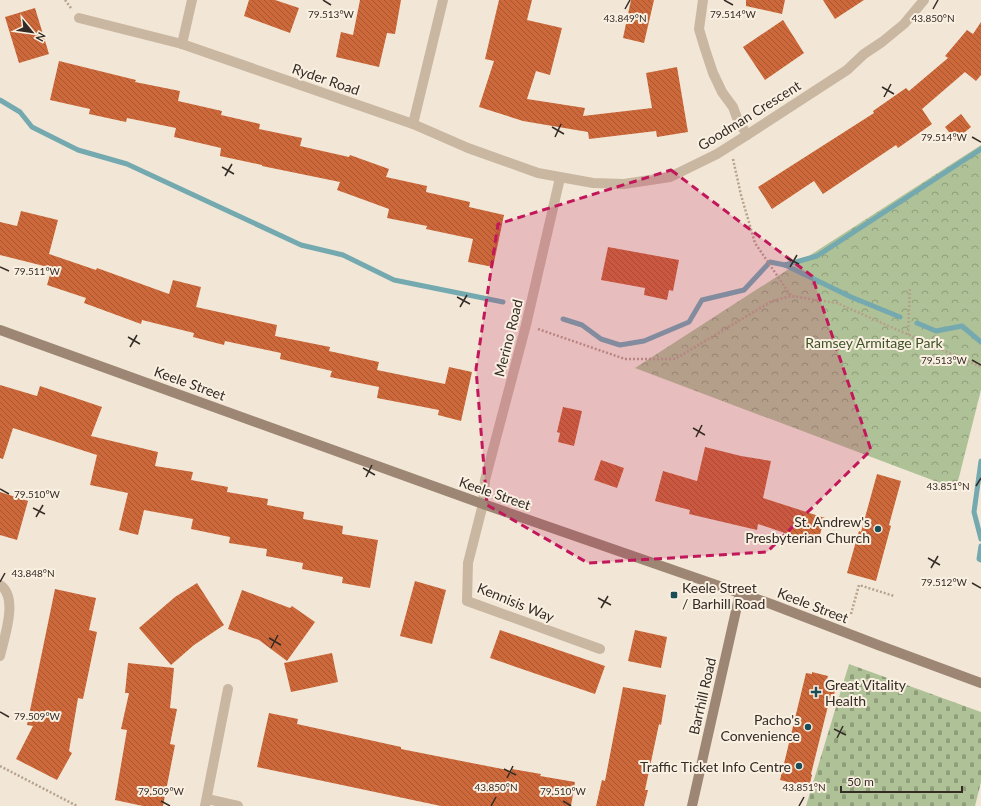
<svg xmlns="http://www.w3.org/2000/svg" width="981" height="806" font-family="Lato,sans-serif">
  <defs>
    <pattern id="cemetery-stones" width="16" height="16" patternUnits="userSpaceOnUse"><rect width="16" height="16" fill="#afc196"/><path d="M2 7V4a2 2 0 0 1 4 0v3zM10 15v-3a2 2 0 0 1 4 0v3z" fill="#8f9d7a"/></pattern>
    <pattern id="park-crowns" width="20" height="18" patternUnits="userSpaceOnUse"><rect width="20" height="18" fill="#afc196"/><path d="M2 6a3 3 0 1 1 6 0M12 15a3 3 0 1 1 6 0" fill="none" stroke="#8f9d7a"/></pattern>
    <pattern id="building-back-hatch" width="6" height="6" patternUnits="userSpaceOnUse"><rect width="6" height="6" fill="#cc683a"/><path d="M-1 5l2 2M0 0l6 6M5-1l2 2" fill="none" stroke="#a65631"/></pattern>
  </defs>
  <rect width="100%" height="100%" fill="#f2e7d6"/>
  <path fill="url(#cemetery-stones)" d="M849,664L981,712V782L975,806H806Z"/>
  <path fill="url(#park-crowns)" d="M981,145V390L956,489L635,368Z"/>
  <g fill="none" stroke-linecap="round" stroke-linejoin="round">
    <g stroke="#74a9b0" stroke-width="5">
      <path d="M0,100L20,112L32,127L78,150L127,164L301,245L343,255L394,280L503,302"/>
      <path d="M785,265L817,256L981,149"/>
      <path d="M563,319L582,325L601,339L620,345L644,341L689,322L702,300L744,290L770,262L785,265L851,297L900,317"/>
      <path d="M917,323L936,331L962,326L981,342"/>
      <path d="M981,461L974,512L981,539"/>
      <path d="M981,546L979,559L981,560"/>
    </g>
  </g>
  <g fill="url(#building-back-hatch)">
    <path d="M249,0H275L299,8L290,33L244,16Z"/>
    <path d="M360,0H401L395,34L387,33L379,67L336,57L341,32L353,35Z"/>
    <path d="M499,0H532L527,20L562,28L550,75L536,71L527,99L585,108L583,116L652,108L646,73L677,67L688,132L657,137L656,131L589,139L588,132L523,121L479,107L494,61L485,59Z"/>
    <path d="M631,0H654L644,43L623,38Z"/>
    <path d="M746,0H785L782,14L746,6Z"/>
    <path d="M823,0H864L835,19Z"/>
    <path d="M35,8L49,54L19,63L5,17Z"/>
    <path d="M783,20L804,53L765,80L743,47Z"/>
    <path d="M981,22V75L976,81L965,72L922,109L932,124L898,148L896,145L823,194L814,181L772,209L758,187L874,113L873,111L906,88L909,91L948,58L945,56L967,30L973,34Z"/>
    <path d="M59,61L136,80L135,82L180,91L178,101L222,111L221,115L260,124L259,129L302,138L300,146L349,157L350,155L389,169L386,177L427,186L426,192L470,202L469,207L504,215L493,267L468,262L473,239L426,229L427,226L387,218L389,209L337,190L340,182L262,166V165L220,156L221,148L174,137L176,128L127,118L126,122L89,114L90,109L50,100Z"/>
    <path d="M961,114L971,127L955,140L945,127Z"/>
    <path d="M21,211L58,220L49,254L96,270L97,268L169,294L173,280L201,287L196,307L277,325L275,336L330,347L329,351L379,362L377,370L445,384L449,367L472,372L461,421L438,415L439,410L377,398L379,387L330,377L332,371L280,359L281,353L225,341L224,345L193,337L194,333L142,320L141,324L84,303L86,298L47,285L52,268L0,255V222L17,226Z"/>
    <path d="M608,247L679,260L673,291L669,290L667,300L644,295L645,288L601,280Z"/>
    <path d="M0,385L37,396L40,386L102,407L91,436L158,452L155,466L193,472L191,480L228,487L227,492L268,499L267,505L304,512L303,519L343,526L342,534L378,540L370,588L342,583L343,577L302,569L303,563L266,556L267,549L229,543L230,537L191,529L193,519L144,510L138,535L119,530L128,493L90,485L97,455L13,428L3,459L0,458Z"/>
    <path d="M563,407L582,411L574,446L558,442L560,433L557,432Z"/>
    <path d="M705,447L741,456L771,461L763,498L825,518L817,544L758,524L757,530L689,514L690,510L655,501L663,471L697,481Z"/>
    <path d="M601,460L624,468L617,488L594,480Z"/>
    <path d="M877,474L901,481L889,525L891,526L876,581L847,573L859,531L861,532Z"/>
    <path d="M0,492L28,501L17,540L0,535Z"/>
    <path d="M415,581L446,590L432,644L400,636Z"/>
    <path d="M197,583L224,625L194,645L171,665L139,628L175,597Z"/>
    <path d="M55,589L96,598L89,630L97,632L83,699L78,698L69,751L72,753L57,780L16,759L33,726L27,725Z"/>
    <path d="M242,590L290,608L292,606L315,622L287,661L259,640L228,629Z"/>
    <path d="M500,630L605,666L595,694L490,658Z"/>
    <path d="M635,630L667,637L661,668L628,661Z"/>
    <path d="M332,653L338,682L291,692L284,663Z"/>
    <path d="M128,663L174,668L170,708L177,709L170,744L175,745L163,806H143L115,800L127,730L121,729L129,693H125Z"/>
    <path d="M812,672L828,676L827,679L837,681L834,695L831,694L811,774L812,775L809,787L780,780L806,673L812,674Z"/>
    <path d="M623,687L666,695L661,725L659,724L645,790H648L644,806H596L602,780L605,781Z"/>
    <path d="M269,713L298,719L297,724L401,747V749L512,771V769L541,774L540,776L575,782L571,806H441L257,767Z"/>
  </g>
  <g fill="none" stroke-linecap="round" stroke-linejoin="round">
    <g stroke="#b6a18c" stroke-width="2.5" stroke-dasharray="2 2" stroke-linecap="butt">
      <path d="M65,0L71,8"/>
      <path d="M733,159L741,195L755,243L791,296"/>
      <path d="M538,329L625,359H675L772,301L791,296L837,303L981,367"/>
      <path d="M908,335L910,287"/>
      <path d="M851,614L859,585L894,596"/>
      <path d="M0,766L77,806"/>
    </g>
    <g stroke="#cab7a2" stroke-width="10">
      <path d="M703,0L699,29L705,49L713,73L722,92L733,107L737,118L747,135"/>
      <path d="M79,18L182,44L413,124L468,148L538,173L593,183L624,184L670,177L717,154L747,135L847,70L864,54L882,42L904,24L924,0"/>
      <path d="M182,44L192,0"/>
      <path d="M413,124L443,0"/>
      <path d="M560,178L526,325L485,480L483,504L468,563L467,601L600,649"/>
      <path d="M0,585C19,597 4,638 0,656"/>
      <path d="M207,799L238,806"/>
      <path d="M205,806L228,689"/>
    </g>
    <g stroke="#9d8673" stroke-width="10">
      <path d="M0,330L483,504L771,604L878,645L981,683"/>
      <path d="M692,806L740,593"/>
    </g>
  </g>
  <path fill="#c2185b" fill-opacity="0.2" stroke="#c2185b" stroke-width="3" stroke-dasharray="8 5" stroke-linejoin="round" d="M671,170L812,276L871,450L767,552L588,563L487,505L476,369L498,224Z"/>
  <path fill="none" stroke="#342b25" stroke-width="1.5" d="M323,0L331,5M724,0L733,5M625,9L630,0M933,9L938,0M882,87L894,94M884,97L891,84M552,127L564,134M555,137L561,124M972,137L981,142M222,167L234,174M225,176L232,164M787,258L799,264M0,267L9,271M790,267L797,255M457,297L470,304M460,307L467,295M128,337L140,344M130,347L137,335M972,360L981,365M693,428L705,435M696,437L702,425M363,468L375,475M366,477L372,465M976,486L981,478M0,489L9,494M33,508L45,514M36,517L43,505M928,558L940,565M931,568L938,556M0,582L5,573M972,583L981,588M598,598L611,605M601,608L608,596M269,638L281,645M271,648L278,635M0,712L9,717M834,729L846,735M837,738L843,726M504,769L516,775M507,778L513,766M161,801L170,806M563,801L571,806M491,806L496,797M799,806L804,797"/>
  <g fill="#194e57" stroke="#faf0e2" stroke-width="1.5">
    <circle cx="878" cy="529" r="4"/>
    <rect x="670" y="591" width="8" height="8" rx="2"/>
    <path d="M814 686h4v4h4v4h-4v4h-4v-4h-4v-4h4z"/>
    <circle cx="808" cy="727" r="4"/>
    <circle cx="799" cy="766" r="4"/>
  </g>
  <g text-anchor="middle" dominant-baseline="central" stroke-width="4" stroke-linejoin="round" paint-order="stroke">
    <g font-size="14" fill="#342b25" stroke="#faf0e2">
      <text transform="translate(326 79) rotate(19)">Ryder Road</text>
      <text transform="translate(749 115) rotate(-32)">Goodman Crescent</text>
      <text transform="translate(508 338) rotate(-76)">Merino Road</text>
      <text transform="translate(190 383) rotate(20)">Keele Street</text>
      <text transform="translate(495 493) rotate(19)">Keele Street</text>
      <text transform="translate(516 602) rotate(22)">Kennisis Way</text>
      <text transform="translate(813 605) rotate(21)">Keele Street</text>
      <text transform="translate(702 696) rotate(-77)">Barrhill Road</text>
    </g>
    <g font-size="14" fill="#405327" stroke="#faf0e2">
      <text x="874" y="342">Ramsey Armitage Park</text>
    </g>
    <g font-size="14" fill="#342b25" stroke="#faf0e2" text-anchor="end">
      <text x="870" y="521">St. Andrew's<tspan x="870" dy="16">Presbyterian Church</tspan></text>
      <text x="682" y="587" text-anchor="start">Keele Street<tspan x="682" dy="16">/ Barhill Road</tspan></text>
      <text x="825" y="684" text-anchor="start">Great Vitality<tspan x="825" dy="16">Health</tspan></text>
      <text x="800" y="719">Pacho's<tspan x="800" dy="16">Convenience</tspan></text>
      <text x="791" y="766">Traffic Ticket Info Centre</text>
    </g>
  </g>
  <g font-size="10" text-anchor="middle" fill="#342b25" stroke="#faf0e2" stroke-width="4" stroke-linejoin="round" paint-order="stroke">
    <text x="331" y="18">79.513°W</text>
    <text x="733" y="18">79.514°W</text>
    <text x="625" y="22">43.849°N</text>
    <text x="933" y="22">43.850°N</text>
    <text x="944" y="141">79.514°W</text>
    <text x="37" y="275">79.511°W</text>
    <text x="944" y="364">79.513°W</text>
    <text x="948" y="490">43.851°N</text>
    <text x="37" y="498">79.510°W</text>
    <text x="33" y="577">43.848°N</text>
    <text x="944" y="586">79.512°W</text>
    <text x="37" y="720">79.509°W</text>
    <text x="496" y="791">43.850°N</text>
    <text x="804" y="791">43.851°N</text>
    <text x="161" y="795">79.509°W</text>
    <text x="563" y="795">79.510°W</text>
  </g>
  <g transform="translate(32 32) rotate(119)" stroke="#faf0e2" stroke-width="3" paint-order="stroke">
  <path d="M0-3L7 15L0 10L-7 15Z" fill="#342b25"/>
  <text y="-6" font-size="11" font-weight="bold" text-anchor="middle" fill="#342b25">N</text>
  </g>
  <path d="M841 786v6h121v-6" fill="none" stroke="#342b25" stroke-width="2"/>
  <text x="847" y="786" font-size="12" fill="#342b25" stroke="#faf0e2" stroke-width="3" paint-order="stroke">50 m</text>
</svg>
